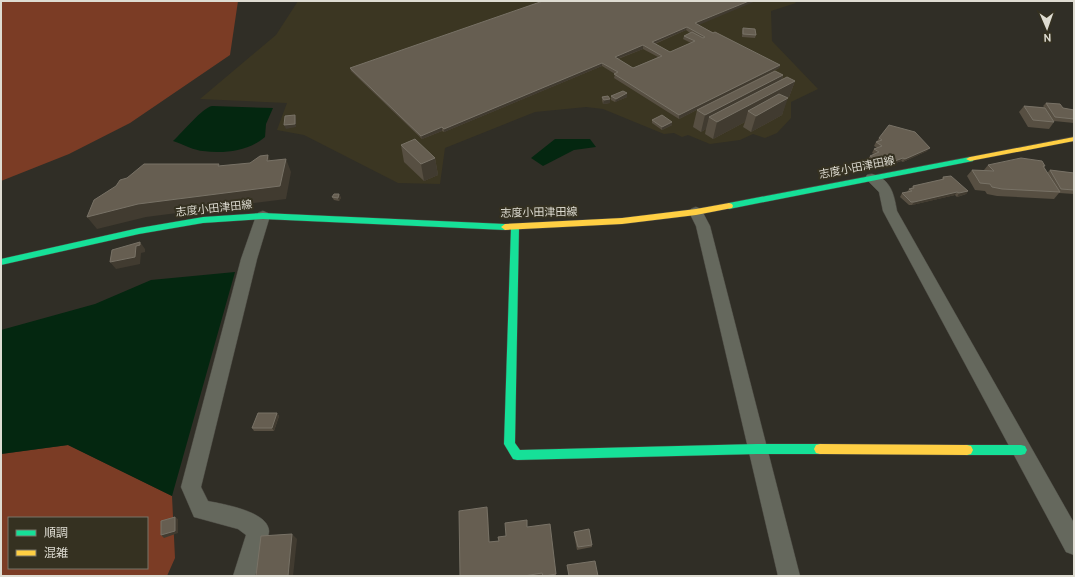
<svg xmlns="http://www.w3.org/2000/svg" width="1075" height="577" font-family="Overpass,'Noto Sans JP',sans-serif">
  <rect width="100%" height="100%" fill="#302e26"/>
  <path fill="#3b3622" d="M298,1H794L796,3L771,11L772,41L818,89L791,102V118L777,133L765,138L753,134L740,140L710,144L688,135L682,137L674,133L664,134L603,109L586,107L535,112L445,148L440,184L398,183L304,135L277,130L287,103L200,99L276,35Z"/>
  <g fill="#7b3c25" fill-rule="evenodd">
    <path d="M1,1H238L230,55L130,123L69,154L1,181Z"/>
    <path d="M68,445L172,496L175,558L167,576H1V454ZM9,518H147V568H9Z"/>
  </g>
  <g fill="#042710">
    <path d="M212,106L273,108L266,124L265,137C249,151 224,154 203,151C196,151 182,144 173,141C183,132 202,108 212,106Z"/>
    <path d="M555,139H590L596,147L574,150L543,166L531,158Z"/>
    <path d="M235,272L172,496L68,445L1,454V330L95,304L151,280Z"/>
  </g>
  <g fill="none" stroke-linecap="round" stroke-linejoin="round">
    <defs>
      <g id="street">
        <path d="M872,174C891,179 894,194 897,211L1074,523V555L1066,552L883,211L879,192L865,178L867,175Z"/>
        <path d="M696,207L701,209L710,226L800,576H778L696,226L689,212L691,209Z"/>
        <path d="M263,211L268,213L270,216L257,259L201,487L208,501C222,504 268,511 269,531C269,538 258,568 255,576H233L246,535L238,529L194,517L181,487L241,259L256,216L258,213Z"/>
      </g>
      <g id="fast">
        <path d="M970,157L974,159L973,161L729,209L725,206L729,203Z"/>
        <path d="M263,213L505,224L509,227L505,230L263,219L203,223L139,234L1,265V259L139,228L203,217Z"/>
        <path d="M515,224L519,227L515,443L520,450L757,444H820L824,445L826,449L824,453L820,454H757L517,460L513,459L504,444L511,227Z"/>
        <path d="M967,445H1021L1025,446L1027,450L1025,454L1021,455H967L963,454L961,450L963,446Z"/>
      </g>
      <g id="slow">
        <path d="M1074,137V141L970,161L966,159L970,157Z"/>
        <path d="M729,203L732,204L733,206L732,208L696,215L622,224L505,230L501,227L505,224L622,218L696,209Z"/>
        <path d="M820,444L967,445L971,446L973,450L971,454L967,455L820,454L816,453L814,449L816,445Z"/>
      </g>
    </defs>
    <use href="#street" stroke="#4b4942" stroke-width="1"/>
    <use href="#fast" stroke="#4b4942" stroke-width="1"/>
    <use href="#slow" stroke="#4b4942" stroke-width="1"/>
    <use href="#street" fill="#65685d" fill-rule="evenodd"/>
    <use href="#fast" fill="#16e098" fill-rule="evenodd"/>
    <use href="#slow" fill="#ffcf43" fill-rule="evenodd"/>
  </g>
  <g fill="#574f42" fill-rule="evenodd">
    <path d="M698,25L780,65L779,68L679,119L614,78L615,74L602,66L444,132L442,131L422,139L351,71L350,68ZM686,30L690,33L684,36L683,39L691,43L670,52L655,44ZM643,49L658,57L633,68L618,59Z"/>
    <path d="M743,28L756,35L755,38L742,37V31Z"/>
    <path d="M783,75L782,80L795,81L789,97L787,98L782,115L751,132L743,127L745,122L713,139L705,134L706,129L701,132L693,127L697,110Z"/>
    <path d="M627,93V97L615,102L611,100V96Z"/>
    <path d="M602,97L610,103L603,104L602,100Z"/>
    <path d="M1046,103L1063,108L1074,110V123L1054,121V122L1049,129L1028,127L1019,112L1024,106L1044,107L1043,106Z"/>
    <path d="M652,120L672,125L662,130L652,123Z"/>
    <path d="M879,138L927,151L903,162L901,161L893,164L891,163L878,166L868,159L870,156L874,154L872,153L874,149L877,148L874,146L876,142H878L877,141Z"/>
    <path d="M401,145L435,158L438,175L424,181L404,162Z"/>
    <path d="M988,165L1045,166L1044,167L1047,173L1050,170L1074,173V194L1059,193L1054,199L997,196L987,194L985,191L975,190L967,176L972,170H984Z"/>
    <path d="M943,177L968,191L966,194L957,197L955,195L912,205H909L900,197L902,193L907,192L909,189L911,188L913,186L941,180Z"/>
    <path d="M339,194L341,198L339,201L334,200L332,197Z"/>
    <path d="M277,413L279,416L274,431H254L252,428Z"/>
    <path d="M488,512L489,542L499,541L506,536L527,527L556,574V576H460Z"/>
    <path d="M574,532L592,545V547L577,550L574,534Z"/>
  </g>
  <g fill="#413b30">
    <path d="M749,1H756L694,27L695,23Z"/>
    <path d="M687,27L686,30L651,45L652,42Z"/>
    <path d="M643,45V49L614,60L615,57Z"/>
    <path d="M602,63V66L444,132V129Z"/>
    <path d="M780,65L779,68L679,119V115Z"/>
    <path d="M783,75L778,90L795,81L789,97L756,115L748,111L745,122L713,139L717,122L709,117L706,129L701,132L705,115Z"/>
    <path d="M627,93V97L615,102L616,99Z"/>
    <path d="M788,98L782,115L751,132L756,116Z"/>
    <path d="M610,99V103L603,104L604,100Z"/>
    <path d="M295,115L296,119V127L286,129L284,125Z"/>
    <path d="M672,122V125L662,130V127Z"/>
    <path d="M442,127V131L422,139L421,136Z"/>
    <path d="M930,148L927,151L903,162L905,159Z"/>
    <path d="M268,155L273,168L267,161Z"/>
    <path d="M435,158L438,175L424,181L421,164Z"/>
    <path d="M903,158L901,161L893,164L895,161Z"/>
    <path d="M286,159L291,172L286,199L146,217L97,229L87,217Z"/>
    <path d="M893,159L891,163L878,166L880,163Z"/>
    <path d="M968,191L966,194L957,197L959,193Z"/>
    <path d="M957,192L955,195L912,205L914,202Z"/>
    <path d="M339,194L341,198L339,201L338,198Z"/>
    <path d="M140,242L145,249V252L141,253L140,264L116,269L110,262Z"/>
    <path d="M277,413L279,416L274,431L272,428Z"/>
    <path d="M487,507L488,512L490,546L489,542Z"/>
    <path d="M175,517L178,519V533L164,538L161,535Z"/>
    <path d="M292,534L297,539L293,576H288Z"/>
  </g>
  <g fill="#665e51" stroke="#787266" fill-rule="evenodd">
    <path d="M543,1H749L695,23L713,33L715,32L780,65L679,115L614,74L618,72L602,63L444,129L442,127L421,136L350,68ZM687,27L705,37L703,38L692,32L684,36L695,41L670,52L652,42ZM643,45L662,56L633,68L615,57Z"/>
    <path d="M743,28L755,29L756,35L743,34Z"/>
    <path d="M775,71L783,75L705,115L697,110Z"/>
    <path d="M787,77L795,81L717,122L709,117Z"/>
    <path d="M623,91L627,93L616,99L611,96Z"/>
    <path d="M779,94L788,98L756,116L748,111Z"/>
    <path d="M608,96L610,99L604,100L602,97Z"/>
    <path d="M1046,103L1060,104L1063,108L1074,110V119L1055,117Z"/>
    <path d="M1024,106L1045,108L1054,122L1033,120Z"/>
    <path d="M295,115V124L284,125L285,116Z"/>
    <path d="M662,115L672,122L662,127L652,120Z"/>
    <path d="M889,125L915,132L930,148L905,159L903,158L895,161L893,159L880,163L870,156L879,152L874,149L882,146L876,142L882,140L879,138Z"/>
    <path d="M415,139L435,158L421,164L401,145Z"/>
    <path d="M268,155L267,161L286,159L280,186L138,204L87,217L94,200L116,186L120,180L127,178L144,164H219L218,166L250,163L260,156Z"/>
    <path d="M1021,158L1042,161L1045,166H1043L1060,192L1002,189L992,187L990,184L980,183L972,170L994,171L988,165Z"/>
    <path d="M1050,170L1074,173V190L1061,189Z"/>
    <path d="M951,176L968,191L959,193L957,192L914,202H911L902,193L912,191L909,189L914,188L913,186L944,179L943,177Z"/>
    <path d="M334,194H339L338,198L332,197Z"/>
    <path d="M140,242V245L136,246L135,257L110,262L112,250Z"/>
    <path d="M258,413H277L272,428H252Z"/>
    <path d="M487,507L489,542L499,541L498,537L506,536L505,523L527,520V527L550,524L556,574L545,576H543L542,573L524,576H460L459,511Z"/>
    <path d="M175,517V531L161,535V521Z"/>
    <path d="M589,529L592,545L578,547L574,532Z"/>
    <path d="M292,534L288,576H256L261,536Z"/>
    <path d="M595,561L598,576H569L567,565Z"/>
  </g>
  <g text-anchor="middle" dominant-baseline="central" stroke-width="4" stroke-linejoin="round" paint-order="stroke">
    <g font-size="11" fill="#dedcd2" stroke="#353121">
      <text transform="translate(857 168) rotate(-11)">志度小田津田線</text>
      <text transform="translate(214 209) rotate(-6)">志度小田津田線</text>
      <text transform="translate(539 213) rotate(-1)">志度小田津田線</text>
    </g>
  </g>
  <rect width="1075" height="577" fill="none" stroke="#dedcd2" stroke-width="4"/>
  <rect x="8" y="517" width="140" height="52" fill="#353121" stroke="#797568"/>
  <rect x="16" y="530" width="20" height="6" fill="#16e098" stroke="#797568"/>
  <text x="44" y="537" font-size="12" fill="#dedcd2">順調</text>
  <rect x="16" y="550" width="20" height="6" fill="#ffcf43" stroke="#797568"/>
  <text x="44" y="557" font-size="12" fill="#dedcd2">混雑</text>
  <g transform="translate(1047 28) rotate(178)" stroke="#353121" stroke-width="3" paint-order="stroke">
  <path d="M0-3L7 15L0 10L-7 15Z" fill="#dedcd2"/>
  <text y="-6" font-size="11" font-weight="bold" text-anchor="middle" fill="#dedcd2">N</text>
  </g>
</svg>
